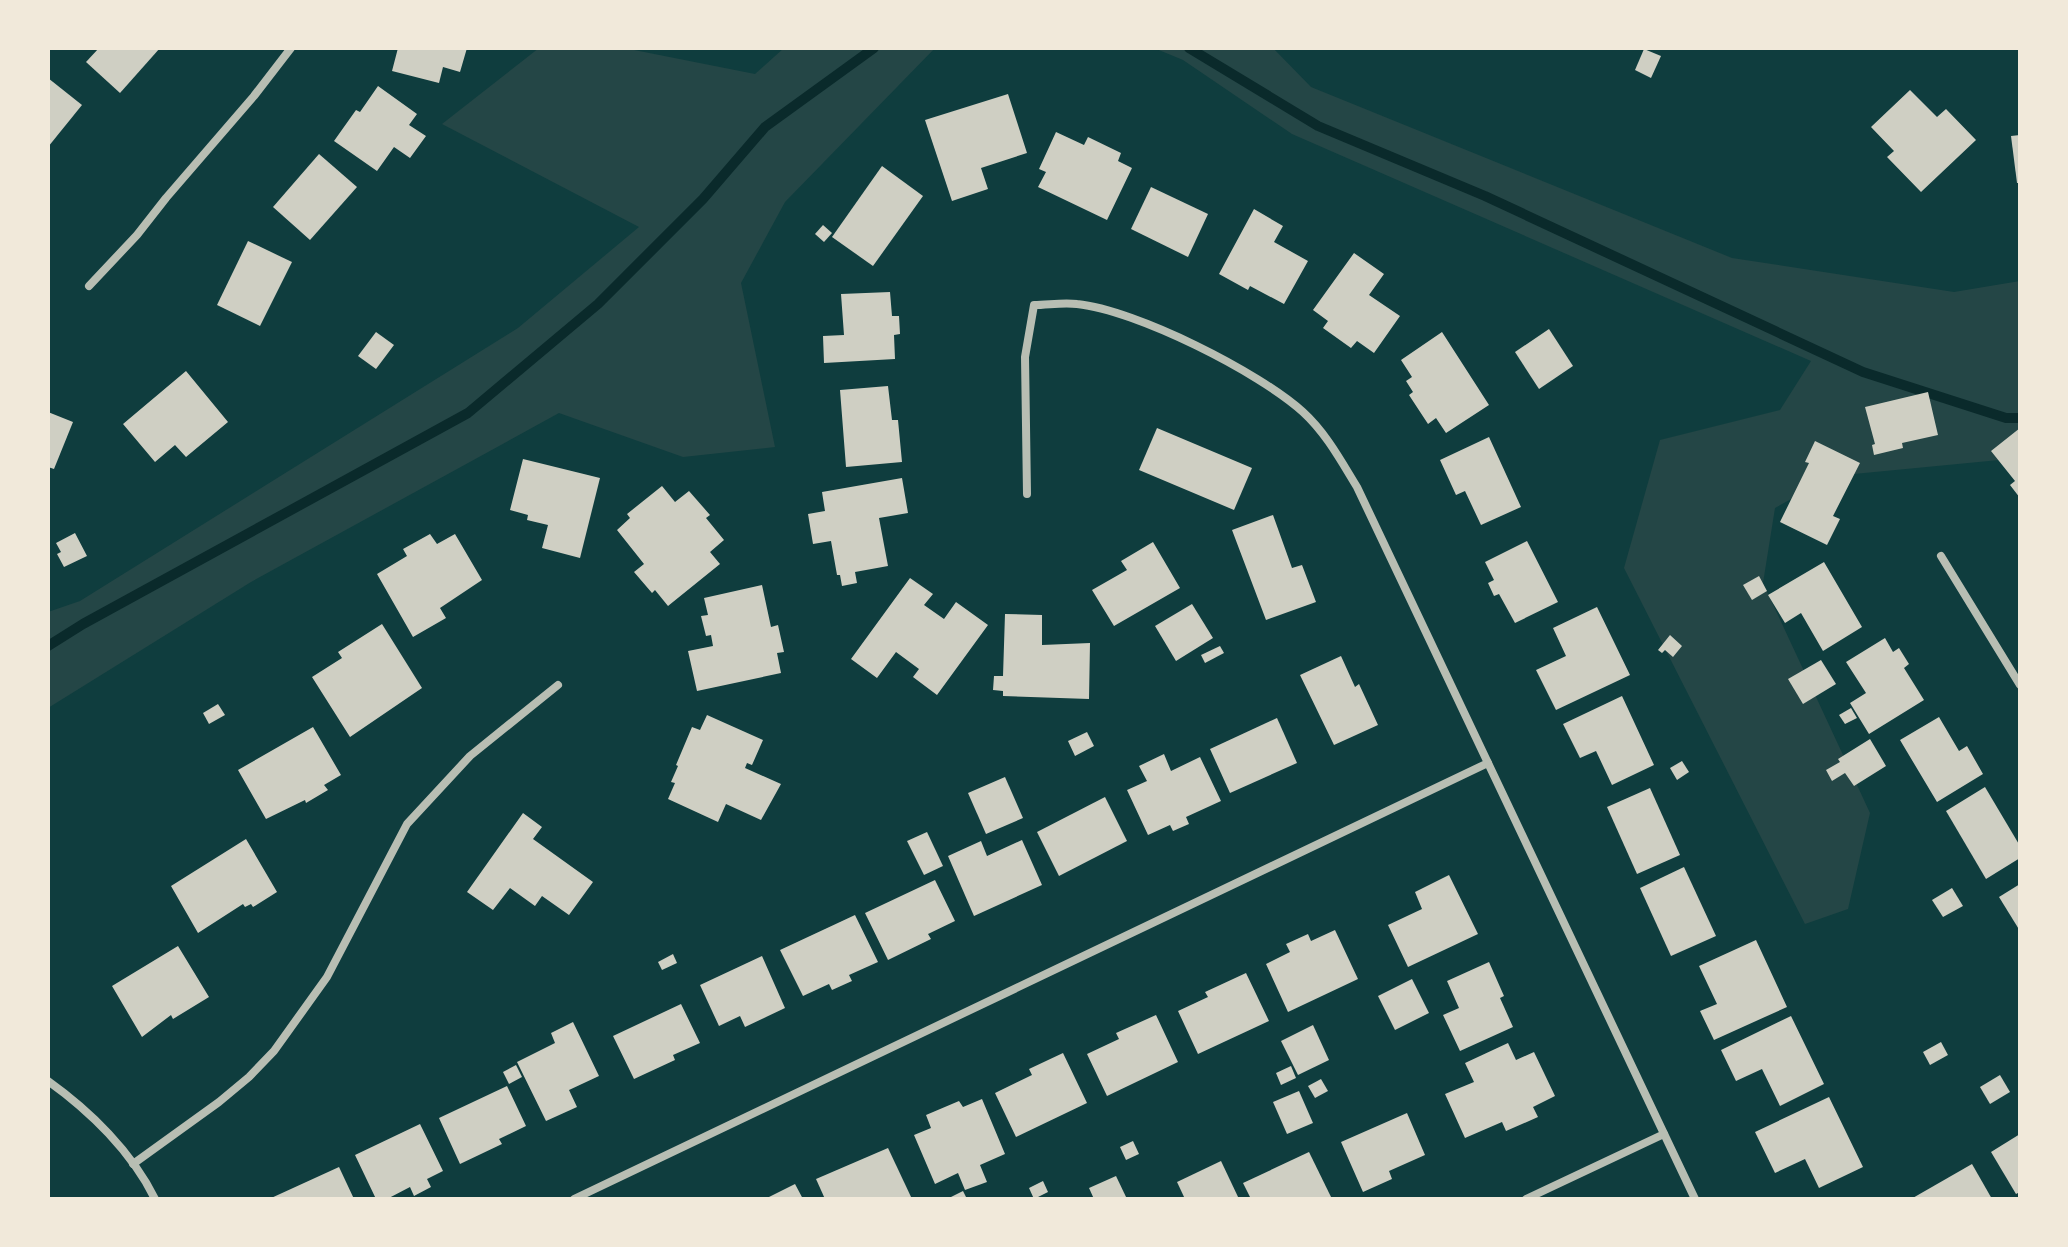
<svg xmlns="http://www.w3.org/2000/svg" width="2068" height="1247" font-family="'Nunito Sans',sans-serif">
  <rect width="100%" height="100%" fill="#0f3d3e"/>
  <g fill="#244646">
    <path d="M539,48H624L755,74L784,48H935L785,202L741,283L775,447L683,457L559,413L251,582L48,708V612L80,601L518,328L639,227L442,124Z"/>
    <path d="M1154,48H1273L1311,87L1732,258L1954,292L2020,281V458L1833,476L1775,508L1763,583L1870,813L1848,909L1805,924L1624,568L1660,440L1780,410L1811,361L1292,134L1183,60Z"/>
  </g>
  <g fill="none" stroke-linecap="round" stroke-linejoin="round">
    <g stroke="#0a2a2b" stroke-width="10">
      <path d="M1189,48L1318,126L1485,196L1863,372L2006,418H2020"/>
      <path d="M48,646L83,624L468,413L598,304L703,199L765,127L874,48"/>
    </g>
  </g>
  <g fill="#cfcfc3">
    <path d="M99,48H160L120,93L86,62Z"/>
    <path d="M398,48H467L460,72L443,67L439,83L392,71Z"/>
    <path d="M1644,49L1661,56L1651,78L1635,70Z"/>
    <path d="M48,78L82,105L48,147Z"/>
    <path d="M378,86L417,114L409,125L426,136L410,158L394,147L377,171L334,141L356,110L360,112Z"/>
    <path d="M1910,90L1937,117L1946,109L1976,140L1921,192L1887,157L1894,151L1871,127Z"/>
    <path d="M1008,94L1027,153L981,168L988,189L952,201L925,120Z"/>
    <path d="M1056,132L1084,145L1088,137L1121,153L1118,161L1132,168L1107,220L1038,187L1046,172L1039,169Z"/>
    <path d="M2020,135V183H2017L2011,136Z"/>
    <path d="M319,154L357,187L310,240L273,207Z"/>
    <path d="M882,166L923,196L873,266L832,237Z"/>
    <path d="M1151,187L1208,214L1188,257L1131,229Z"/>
    <path d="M1254,209L1283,226L1274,242L1308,261L1284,304L1250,286L1248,290L1219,274Z"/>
    <path d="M823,225L832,233L824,242L815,234Z"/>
    <path d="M248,241L292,262L260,326L217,305Z"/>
    <path d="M1354,253L1384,274L1369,295L1400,316L1374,353L1357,341L1351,348L1323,328L1328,321L1313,310Z"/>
    <path d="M890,292L892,316H899L900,334L894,335L895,359L824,363L823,336L844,335L841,294Z"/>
    <path d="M1549,329L1573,366L1539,389L1515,352Z"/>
    <path d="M376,332L394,345L376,369L358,356Z"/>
    <path d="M1442,332L1489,405L1446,433L1436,418L1428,424L1409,395L1413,392L1406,381L1412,377L1401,360Z"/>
    <path d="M186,371L228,422L186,457L175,445L155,462L123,424Z"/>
    <path d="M888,386L892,420H898L902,462L846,467L840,390Z"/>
    <path d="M1928,392L1938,435L1902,443L1903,448L1874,455L1872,445L1875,444L1865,407Z"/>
    <path d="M48,412L73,422L54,469L48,467Z"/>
    <path d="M1157,428L1252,468L1234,510L1139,470Z"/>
    <path d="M2020,428V498L2010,485L2015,481L1991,451Z"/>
    <path d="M1489,437L1521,507L1481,525L1465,491L1456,495L1440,460Z"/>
    <path d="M1815,441L1860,463L1833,516L1840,519L1827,545L1780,522L1809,463L1805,462Z"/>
    <path d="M523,459L600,478L580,558L542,548L548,525L527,520L528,515L510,510Z"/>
    <path d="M902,478L908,513L879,518L888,566L855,572L857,583L842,586L840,575H837L831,541L813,544L808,514L825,511L822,492Z"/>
    <path d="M662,486L675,502L689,491L710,515L706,518L724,540L710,552L720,564L668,606L655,590L652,593L634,572L644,564L617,530L630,518L627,514Z"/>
    <path d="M1273,515L1292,568L1302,565L1316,602L1266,620L1232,530Z"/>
    <path d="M75,533L87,556L64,567L57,554L61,552L56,543Z"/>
    <path d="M430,534L437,544L455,534L482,580L440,608L446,618L413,637L377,574L407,556L403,549Z"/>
    <path d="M1527,541L1558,602L1515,623L1499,594L1494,596L1488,583L1494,580L1485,562Z"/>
    <path d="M1153,542L1180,588L1114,626L1092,590L1127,570L1121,561Z"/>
    <path d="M1824,562L1862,627L1823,651L1801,613L1785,623L1768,595Z"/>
    <path d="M1759,576L1767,591L1752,600L1743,585Z"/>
    <path d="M910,578L933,594L924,605L944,619L956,602L988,625L937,695L913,677L919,669L896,652L877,678L851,659Z"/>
    <path d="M762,585L771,627L778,625L784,652L777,653L781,673L697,691L688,651L713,646L711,635L706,636L701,616L708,615L704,598Z"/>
    <path d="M1192,604L1213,638L1176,661L1155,626Z"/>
    <path d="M1597,607L1630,675L1556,710L1536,670L1566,656L1553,628Z"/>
    <path d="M1005,614L1042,615V645L1090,643L1089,699L1003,696V691L993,690L994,676H1003Z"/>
    <path d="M382,624L422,688L350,737L312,677L342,658L338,652Z"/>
    <path d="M1670,635L1682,646L1673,657L1665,650L1662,653L1658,650Z"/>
    <path d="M1885,638L1893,652L1899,648L1909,664L1904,668L1924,700L1869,734L1850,703L1866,693L1846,662Z"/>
    <path d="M1220,646L1224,653L1205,663L1201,655Z"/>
    <path d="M1341,656L1355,687L1359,684L1378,725L1334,745L1300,675Z"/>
    <path d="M1821,660L1836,684L1803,704L1788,679Z"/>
    <path d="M1622,696L1654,765L1612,785L1596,751L1580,758L1563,724Z"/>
    <path d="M218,704L225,715L209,724L203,713Z"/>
    <path d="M1851,708L1857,718L1845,724L1839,715Z"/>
    <path d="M707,715L763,740L752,765L747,763L745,768L781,784L761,820L726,804L718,822L668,799L675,783L671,782L678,766L676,765L692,727L700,730Z"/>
    <path d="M1939,717L1959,751L1967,746L1983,774L1937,802L1900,740Z"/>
    <path d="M1277,718L1297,763L1230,793L1210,749Z"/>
    <path d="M313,727L341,775L324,785L328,790L306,803L305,800L266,819L238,770Z"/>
    <path d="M1087,732L1094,746L1075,756L1068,741Z"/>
    <path d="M1870,739L1886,766L1854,786L1845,773L1832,781L1826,770L1840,762L1838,759Z"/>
    <path d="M1164,754L1171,771L1200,757L1221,801L1186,817L1189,824L1173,831L1170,825L1148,835L1127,790L1147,781L1139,766Z"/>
    <path d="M1682,761L1689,772L1677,780L1670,768Z"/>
    <path d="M1005,777L1023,818L986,834L968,793Z"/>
    <path d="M1985,787L2020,846V858L1986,879L1946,811Z"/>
    <path d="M1650,788L1680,855L1637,874L1607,807Z"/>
    <path d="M1105,797L1127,841L1059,876L1037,832Z"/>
    <path d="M523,813L542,827L533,839L593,882L569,915L542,896L535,906L510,888L493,910L467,892Z"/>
    <path d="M927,832L943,866L924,875L907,841Z"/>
    <path d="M246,839L277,892L253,907L251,904L245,907L243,904L198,933L171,886Z"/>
    <path d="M1022,840L1042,885L974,916L948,856L981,841L987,856Z"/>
    <path d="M1684,867L1716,936L1671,956L1640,888Z"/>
    <path d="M1449,875L1478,934L1408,967L1388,925L1422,909L1415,892Z"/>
    <path d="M935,880L955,921L928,934L931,939L888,960L865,913Z"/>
    <path d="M2020,884V931L1999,897Z"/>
    <path d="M1952,888L1963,906L1943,917L1932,900Z"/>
    <path d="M855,915L878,962L849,975L852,981L832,990L829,984L803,996L780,950Z"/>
    <path d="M1335,930L1358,979L1288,1012L1266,964L1290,952L1286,944L1308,934L1311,941Z"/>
    <path d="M1756,940L1787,1007L1714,1040L1700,1011L1717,1004L1699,966Z"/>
    <path d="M178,946L209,997L173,1019L171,1015L142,1037L112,986Z"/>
    <path d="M673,954L677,963L662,970L658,962Z"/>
    <path d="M762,956L785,1008L745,1027L740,1016L719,1026L700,985Z"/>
    <path d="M1489,962L1504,996L1500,998L1513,1027L1460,1051L1443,1015L1459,1008L1447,981Z"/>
    <path d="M1246,973L1269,1021L1198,1054L1178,1011L1208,997L1205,992Z"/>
    <path d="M1412,979L1429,1013L1395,1030L1378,996Z"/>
    <path d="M681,1004L700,1043L673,1055L675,1060L634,1079L613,1036Z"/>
    <path d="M1156,1015L1178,1062L1107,1096L1087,1054L1119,1039L1116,1033Z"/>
    <path d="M1791,1016L1824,1084L1780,1106L1762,1069L1736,1081L1721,1050Z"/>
    <path d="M573,1022L599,1076L569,1090L577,1107L546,1121L517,1062L555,1043L551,1033Z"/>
    <path d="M1313,1025L1329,1060L1298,1075L1281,1041Z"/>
    <path d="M1941,1042L1948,1055L1930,1065L1923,1052Z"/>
    <path d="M1508,1043L1516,1060L1534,1052L1555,1096L1533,1107L1538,1117L1506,1131L1502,1122L1465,1138L1445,1094L1474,1082L1465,1063Z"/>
    <path d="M1063,1053L1087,1103L1016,1137L995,1093L1032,1075L1029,1069Z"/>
    <path d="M516,1065L522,1077L509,1084L503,1072Z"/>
    <path d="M1291,1066L1296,1078L1281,1085L1276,1073Z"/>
    <path d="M2000,1075L2010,1092L1990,1104L1980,1087Z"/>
    <path d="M1321,1079L1328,1091L1315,1098L1308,1086Z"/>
    <path d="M507,1086L526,1126L499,1139L502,1144L460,1164L439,1118Z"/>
    <path d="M1299,1091L1313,1123L1287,1134L1273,1102Z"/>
    <path d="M1829,1097L1863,1167L1819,1188L1805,1159L1775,1173L1755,1132Z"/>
    <path d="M982,1099L1005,1154L980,1165L987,1182L965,1190L958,1173L935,1184L914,1135L931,1128L926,1115L959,1101L963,1107Z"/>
    <path d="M1407,1113L1425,1155L1389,1171L1392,1179L1363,1192L1341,1142Z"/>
    <path d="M420,1124L443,1171L427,1179L431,1187L414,1196L410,1187L387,1199H376L355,1155Z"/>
    <path d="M2020,1134V1192L2016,1194L1991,1152Z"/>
    <path d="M1133,1141L1139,1154L1126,1160L1120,1147Z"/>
    <path d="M888,1148L912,1199H825L816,1179Z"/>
    <path d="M1309,1152L1332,1199H1251L1243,1183Z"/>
    <path d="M1221,1161L1239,1199H1185L1177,1182Z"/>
    <path d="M1972,1164L1992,1199H1911Z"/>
    <path d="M339,1167L354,1199H269Z"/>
    <path d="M1116,1176L1127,1199H1094L1089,1188Z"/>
    <path d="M1043,1181L1048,1192L1034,1199L1029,1188Z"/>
    <path d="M795,1184L803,1199H765Z"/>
    <path d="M963,1191L967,1199H947Z"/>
  </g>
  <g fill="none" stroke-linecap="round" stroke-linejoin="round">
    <g stroke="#b8beb3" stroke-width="8">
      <path d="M89,286L137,235L166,198L254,96L291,48"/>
      <path d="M1027,494L1025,357L1034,305C1048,305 1063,302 1077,304C1136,310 1259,372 1303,412C1326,433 1341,461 1357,487L1695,1199"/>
      <path d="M1941,556L2020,685"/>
      <path d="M48,1081C90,1111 132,1152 155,1199"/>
      <path d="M133,1164L219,1102L249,1077L274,1051L327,977L407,824L470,756L558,685"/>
      <path d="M574,1199L1488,763"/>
      <path d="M1526,1199L1664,1134"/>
    </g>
  </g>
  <rect width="2068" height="1247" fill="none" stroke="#f1e9da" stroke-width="100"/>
</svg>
